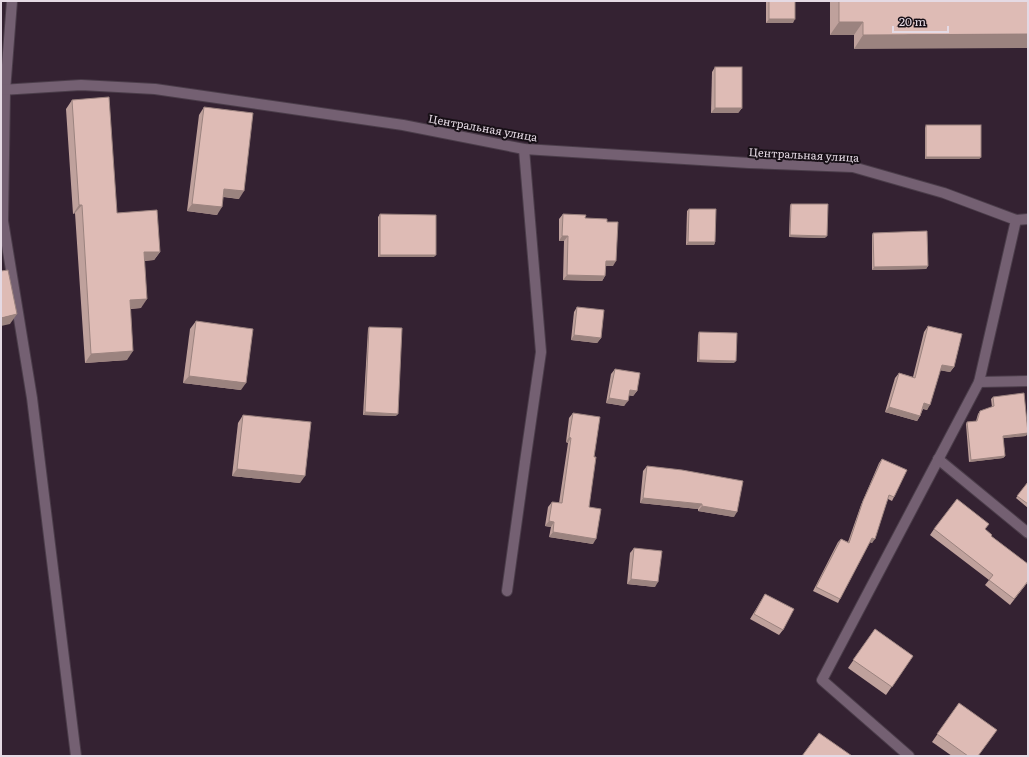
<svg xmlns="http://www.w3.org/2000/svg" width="1029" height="757" font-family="Literata,serif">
  <rect width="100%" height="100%" fill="#342232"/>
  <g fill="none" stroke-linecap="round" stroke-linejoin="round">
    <defs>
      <g id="street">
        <path d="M12,1L5,91L3,221L32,398L76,756"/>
        <path d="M1,90L81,85L155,89L403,125L524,149L749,163L853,167L944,193L1016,220L1028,219"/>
        <path d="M979,382L1028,381"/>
        <path d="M938,459L1028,533"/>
        <path d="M507,591L525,462L541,352L524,149"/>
        <path d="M909,756L822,680L979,382L1016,220"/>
      </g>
    </defs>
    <use href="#street" stroke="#4b3d4a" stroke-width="12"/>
    <use href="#street" stroke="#746072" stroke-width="10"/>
  </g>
  <g fill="#bfa19c">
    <path d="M766,1H795L793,23H766Z"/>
    <path d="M830,1H1028L854,49V35H830Z"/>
    <path d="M715,67L742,108L738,113H711L712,72Z"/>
    <path d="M72,100L117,213L160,252L154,260L144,261L141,308L130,309L127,360L85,363L75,213L73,214L66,109Z"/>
    <path d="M204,107L239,199L223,197L217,215L187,211L199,115Z"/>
    <path d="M926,125L981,157L979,159H925V128Z"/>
    <path d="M791,204L825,238L789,237L790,206Z"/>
    <path d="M689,209L715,242L714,245H686L687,211Z"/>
    <path d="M380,214L434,257H378V217Z"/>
    <path d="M563,214L607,222L613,266H606L605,276L602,281L563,280L564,241H559V219Z"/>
    <path d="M873,233L928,266L926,269L872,270V235Z"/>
    <path d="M577,307L601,338L597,343L571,340L574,312Z"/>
    <path d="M196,321L241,390L183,383L190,329Z"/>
    <path d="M928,326L954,367L950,372L940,370L927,410L923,409L920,416L917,421L885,412L895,378L899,373L913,377L924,332Z"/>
    <path d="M369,327L396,416L363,415L368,329Z"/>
    <path d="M699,332L734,363L697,362L698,335Z"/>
    <path d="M615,369L637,391L633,396L629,395L624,406L606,403L611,374Z"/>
    <path d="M993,397L1026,436L1003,438L1005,456L1003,458L969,462L966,424L967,422L976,421L978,414L980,411L992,407L991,399Z"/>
    <path d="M573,413L594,457L589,507L593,544L549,537L551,527L545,526L548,507L552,502L559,503L568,443L566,442L569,418Z"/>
    <path d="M243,415L300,483L232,476L238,423Z"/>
    <path d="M882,459L894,497L892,501L888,499L872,543L870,542L840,599L838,603L813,591L838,542L841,539L848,542L861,505L879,463Z"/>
    <path d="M647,466L734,517L698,511V509L640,503L643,471Z"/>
    <path d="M1028,482V508L1016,498Z"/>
    <path d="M934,529L985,530L991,536L1028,564V582L1010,605L985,585L989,580L930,535Z"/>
    <path d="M634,548L655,587L627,584L630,553Z"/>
    <path d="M765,594L783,630L779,635L750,619Z"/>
    <path d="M875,629L913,656L886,695L848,668Z"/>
    <path d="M959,703L978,756H952L932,742Z"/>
  </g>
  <g fill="#9b837f">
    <path d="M769,19H795L793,23H766Z"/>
    <path d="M839,22H863L854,35H830Z"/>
    <path d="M1028,34V48L854,49L863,35Z"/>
    <path d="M715,108H742L738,113H711Z"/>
    <path d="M926,157H981L979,159H925Z"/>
    <path d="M224,189L244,191L239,199L219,196Z"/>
    <path d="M192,204L222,207L217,215L187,211Z"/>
    <path d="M79,205H82L75,213L73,214Z"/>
    <path d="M790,235L827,236L825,238L789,237Z"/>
    <path d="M562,236H568L564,241H559Z"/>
    <path d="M688,242H715L714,245H686Z"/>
    <path d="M144,252H160L154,260L138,261Z"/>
    <path d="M380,255H436L434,257H378Z"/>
    <path d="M606,261H616L613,266H602Z"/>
    <path d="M928,266L926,269L872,270L874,267Z"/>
    <path d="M567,275L605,276L602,281L563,280Z"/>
    <path d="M147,299L141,308L123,309L130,300Z"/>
    <path d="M17,314L10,324L1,326V318Z"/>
    <path d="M574,335L601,338L597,343L571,340Z"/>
    <path d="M133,351L127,360L85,363L91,354Z"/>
    <path d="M699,360L736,361L734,363L697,362Z"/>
    <path d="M942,365L954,367L950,372L938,370Z"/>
    <path d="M189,376L246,383L241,390L183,383Z"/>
    <path d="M630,390L637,391L633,396L626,395Z"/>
    <path d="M609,398L628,401L624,406L606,403Z"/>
    <path d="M924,403L930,405L927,410L921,408Z"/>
    <path d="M889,407L920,416L917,421L885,412Z"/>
    <path d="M365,412L398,414L396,416L363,415Z"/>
    <path d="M1028,433L1026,436L1001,438L1003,436Z"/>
    <path d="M569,437L571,438L568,443L566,442Z"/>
    <path d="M1005,456L1003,458L969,462L971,460Z"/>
    <path d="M237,469L305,476L300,483L232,476Z"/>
    <path d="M643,498L702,504L698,509L640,503Z"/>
    <path d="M702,506L737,512L734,517L698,511Z"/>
    <path d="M549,521L554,522L551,527L545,526Z"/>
    <path d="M553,532L596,539L593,544L549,537Z"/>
    <path d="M872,538L875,539L872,543L869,542Z"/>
    <path d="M631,579L658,582L655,587L627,584Z"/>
  </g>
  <g fill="#debbb5" stroke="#9b837f">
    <rect x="769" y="1" width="26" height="18"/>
    <path d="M839,1H1028V34L863,35V22H839Z"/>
    <rect x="715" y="67" width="27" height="41"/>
    <path d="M109,97L117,213L157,210L160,252H144L147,299L130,300L133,351L91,354L82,205H79L72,100Z"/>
    <path d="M204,107L253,113L244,191L224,189L222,207L192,204Z"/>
    <rect x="926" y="125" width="55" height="32"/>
    <path d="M791,204H828L827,236L790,235Z"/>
    <path d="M689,209H716L715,242H688Z"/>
    <path d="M380,214L436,215V255H380Z"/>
    <path d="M563,214L586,215L585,218L607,219V222H618L616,261H606L605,276L567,275L568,236H562Z"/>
    <path d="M927,231L928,266L874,267L873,233Z"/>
    <path d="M8,270L17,314L1,318V271Z"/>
    <path d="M577,307L604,310L601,338L574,335Z"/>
    <path d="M196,321L253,329L246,383L189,376Z"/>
    <path d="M928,326L962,334L954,367L942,365L930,405L924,403L920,416L889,407L899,373L915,378Z"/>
    <path d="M369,327L402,328L398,414L365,412Z"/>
    <path d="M699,332L737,333L736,361L699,360Z"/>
    <path d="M615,369L640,373L637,391L630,390L628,401L609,398Z"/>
    <path d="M1024,393L1028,433L1003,436L1005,456L971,460L967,422L977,421L980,411L994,406L993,397Z"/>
    <path d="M573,413L600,417L594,457H596L589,507L601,509L596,539L553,532L554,522L549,521L552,502L562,503L571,438L569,437Z"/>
    <path d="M243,415L311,422L305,476L237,469Z"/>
    <path d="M882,459L907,470L894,497L889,495L875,539L872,538L840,599L816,587L841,539L849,543L863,501Z"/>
    <path d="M647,466L682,470L743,481L737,512L702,506V504L643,498Z"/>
    <path d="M1028,482V504L1017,496Z"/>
    <path d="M957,499L989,524L985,529L992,535L991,536L1028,564V581L1014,599L989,580L993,575L934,529Z"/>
    <path d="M634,548L662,551L658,582L631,579Z"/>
    <path d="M765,594L794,609L783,630L754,614Z"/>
    <path d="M875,629L913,656L892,687L853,660Z"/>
    <path d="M959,703L997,730L978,756H968L937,734Z"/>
    <path d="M819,733L852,756H802Z"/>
  </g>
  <g text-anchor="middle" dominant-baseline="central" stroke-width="4" stroke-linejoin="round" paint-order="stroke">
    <g font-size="11" fill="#e5dae4" stroke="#170f16">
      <text transform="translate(483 127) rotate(10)">Центральная улица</text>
      <text transform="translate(804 154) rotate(3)">Центральная улица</text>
    </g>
  </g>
  <rect width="1029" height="757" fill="none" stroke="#e5dae4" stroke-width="4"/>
  <path d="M893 26v6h55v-6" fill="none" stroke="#e5dae4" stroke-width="2"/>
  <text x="899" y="26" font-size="12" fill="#e5dae4" stroke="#170f16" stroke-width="3" paint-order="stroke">20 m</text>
</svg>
